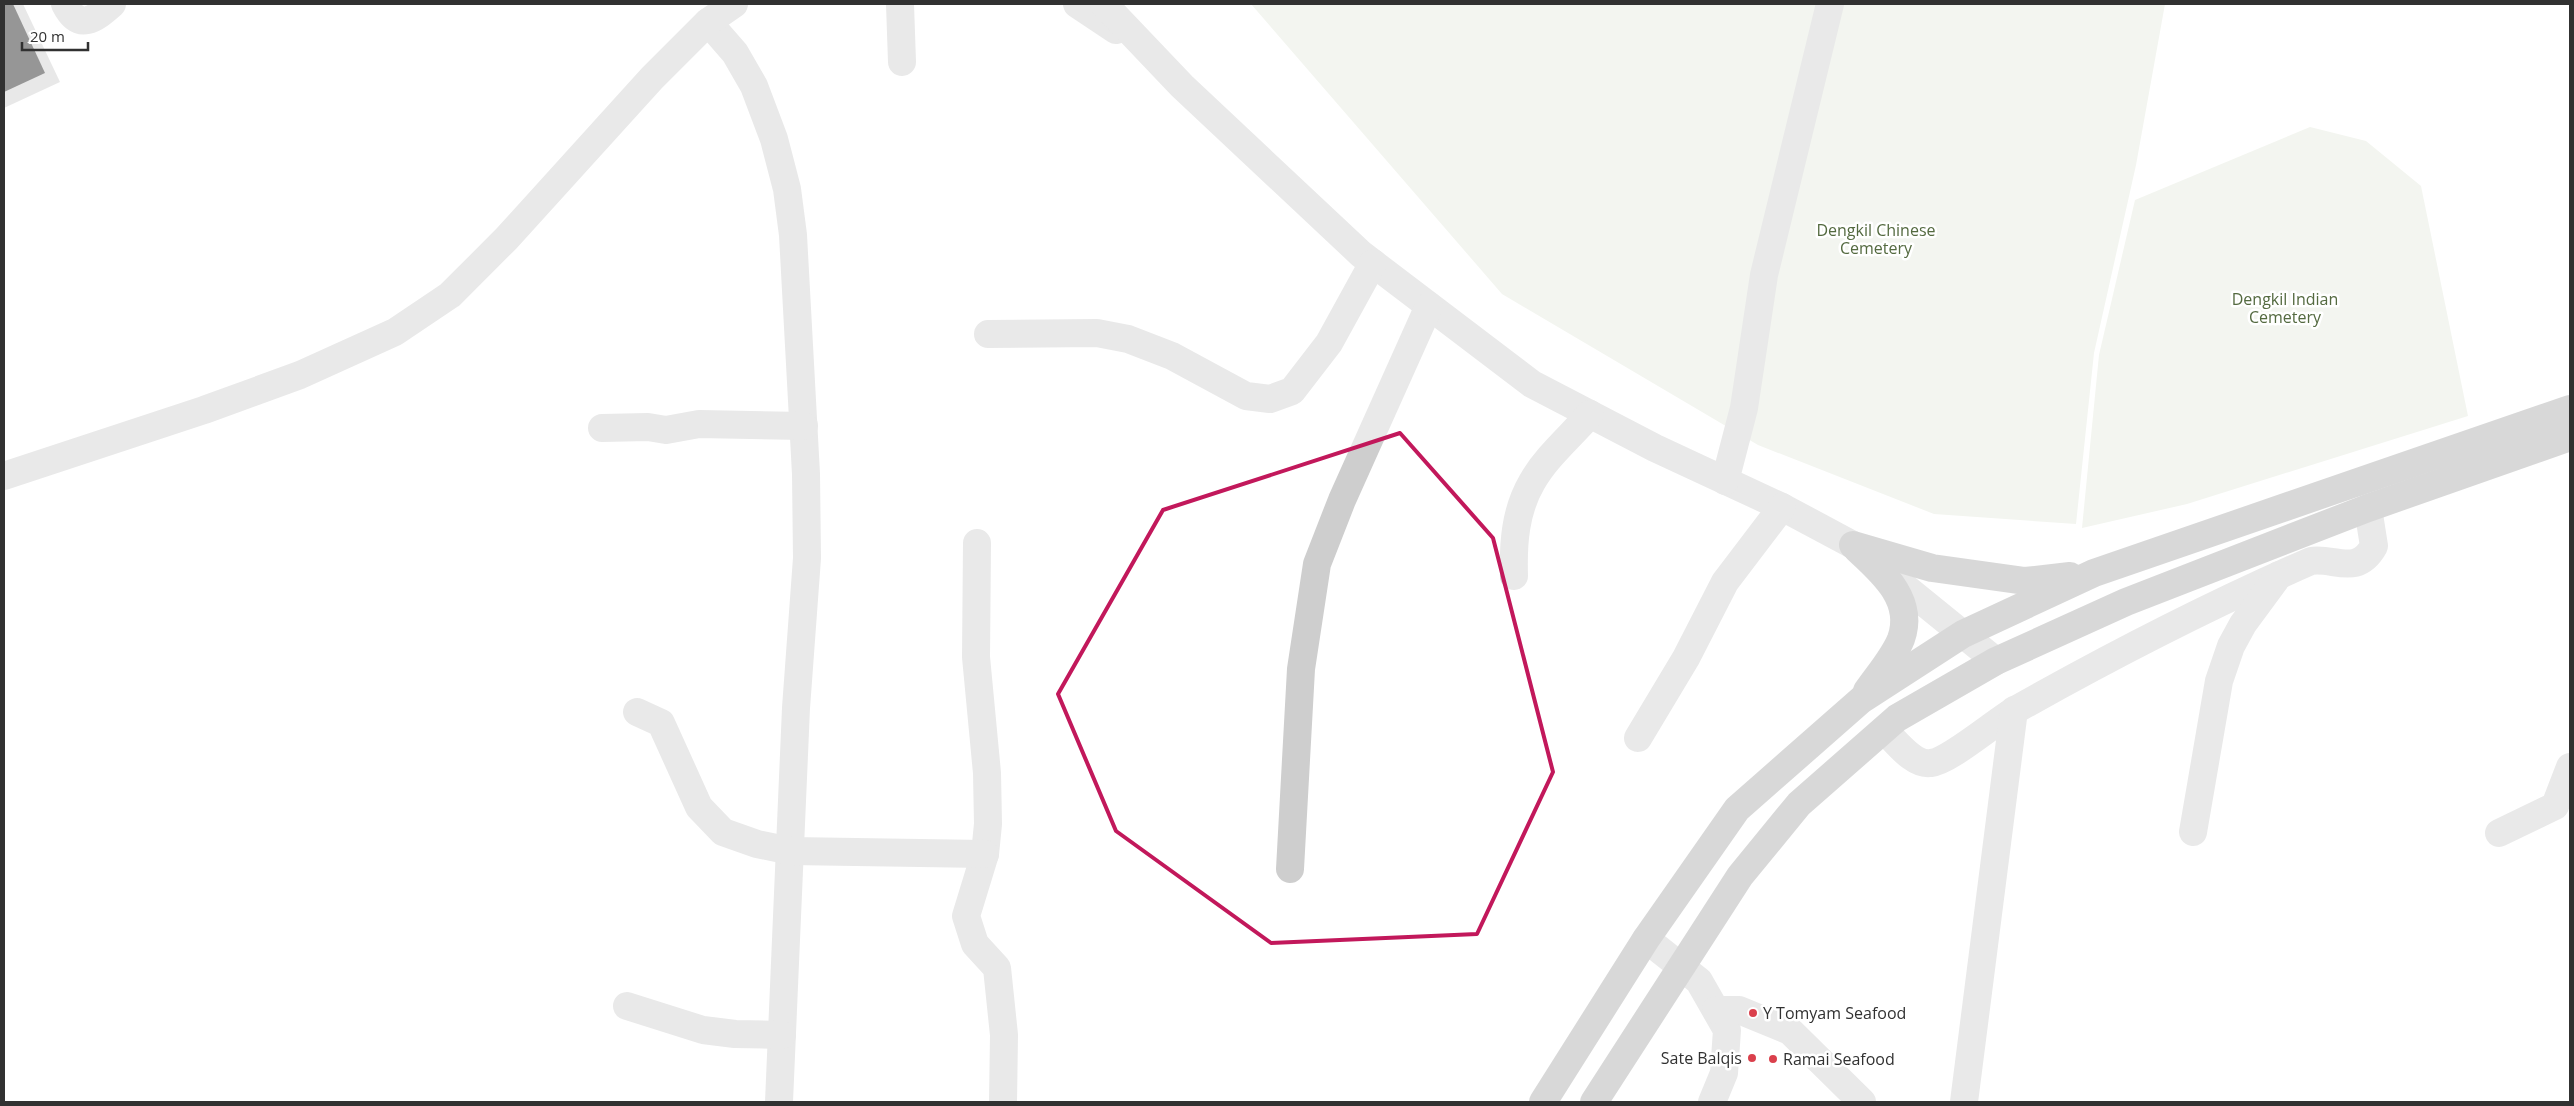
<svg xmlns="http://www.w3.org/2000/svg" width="2574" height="1106" font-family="'Open Sans',sans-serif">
  <rect width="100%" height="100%" fill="#fff"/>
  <g fill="#e4e9dd">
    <path d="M1251,4H2165L2136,165L2094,353L2076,524L1934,514L1758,445L1502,294Z"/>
    <path d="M2310,127L2366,141L2421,186L2468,416L2187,504L2082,528L2099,355L2135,200Z"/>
  </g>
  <path fill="#0003" d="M4,4H23L60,82L4,108Z"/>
  <path fill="#181818" d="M4,4H13L45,73L4,92Z"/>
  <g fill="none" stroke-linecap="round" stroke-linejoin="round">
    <g stroke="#cecece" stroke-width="28">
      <path d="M65,4C79,32 95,19 112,4"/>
      <path d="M900,4L902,62"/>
      <path d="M1077,4L1116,30"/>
      <path d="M1104,4L1182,86L1361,254L1532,384L1655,448L1782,507L1853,545L1996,661"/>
      <path d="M708,22L735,53L754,86L774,139L787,189L793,235L806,474L807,558L796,708L779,1102"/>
      <path d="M988,334L1097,333L1128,339L1172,356L1246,396L1270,399L1292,391L1329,343L1373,263"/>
      <path d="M602,428L648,427L666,430L699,424L804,426"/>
      <path d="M4,476L204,410L300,375L395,332L450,295L506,239L652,78L708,22L734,4"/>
      <path d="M1725,481L1744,408L1764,275L1830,4"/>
      <path d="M977,543L976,657L987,773L988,824L985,854L966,916L975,944L997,968L1004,1035L1003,1102"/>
      <path d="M1514,576C1513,544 1515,511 1532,482C1546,457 1571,436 1590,414"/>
      <path d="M637,712L661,723L699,807L723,832L757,844L791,851L985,854"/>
      <path d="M1884,730C1896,741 1913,766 1931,763C1950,761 1997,720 2017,709C2113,655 2210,605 2311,561C2334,557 2357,577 2374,546L2368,508"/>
      <path d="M1638,738L1686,658L1725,582L1782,507"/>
      <path d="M2193,832L2219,681L2231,646L2243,624L2279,575"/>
      <path d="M2499,833L2555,806L2570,767"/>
      <path d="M1290,869L1301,669L1317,564L1342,500L1429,306"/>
      <path d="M1646,939L1699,981L1727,1030L1724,1073L1712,1102"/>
      <path d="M627,1006L703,1030L735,1034L782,1035"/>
      <path d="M1716,1010H1739L1790,1031L1862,1102"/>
      <path d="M1964,1102L2014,710"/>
    </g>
    <g stroke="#a9a9a9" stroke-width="28">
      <path d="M1853,545L1932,568L2025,581L2070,576"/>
      <path d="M1857,549C1882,572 1915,600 1901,639C1894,657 1878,675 1867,691"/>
      <path d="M1543,1102L1646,939L1737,809L1861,700L1963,634L2094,573L2570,409"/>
      <path d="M1594,1102L1740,876L1799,804L1897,718L1996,661L2126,602L2368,508L2570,437"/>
    </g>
  </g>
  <path d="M0 0H2574V1106H0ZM1400,433L1493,538L1553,772L1477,934L1271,943L1116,831L1058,694L1163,510Z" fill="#fff" fill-opacity=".55" fill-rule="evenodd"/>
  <path fill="none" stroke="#c2185b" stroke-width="4" stroke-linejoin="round" d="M1400,433L1493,538L1553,772L1477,934L1271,943L1116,831L1058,694L1163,510Z"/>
  <g fill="#da404c" stroke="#fff" stroke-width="2">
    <circle cx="1753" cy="1013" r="5"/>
    <circle cx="1752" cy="1058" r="5"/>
    <circle cx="1773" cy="1059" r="5"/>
  </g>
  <g text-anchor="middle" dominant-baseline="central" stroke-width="5" stroke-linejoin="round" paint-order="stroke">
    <g font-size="16" fill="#546a40" stroke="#fff">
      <text x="1876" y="230">Dengkil Chinese<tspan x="1876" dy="18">Cemetery</tspan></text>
      <text x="2285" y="299">Dengkil Indian<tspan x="2285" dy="18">Cemetery</tspan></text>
    </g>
    <g font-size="16" fill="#313131" stroke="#fff" text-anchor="start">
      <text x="1763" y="1013">Y Tomyam Seafood</text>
      <text x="1742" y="1058" text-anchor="end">Sate Balqis</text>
      <text x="1783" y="1059">Ramai Seafood</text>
    </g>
  </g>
  <rect width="2574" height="1106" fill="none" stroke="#313131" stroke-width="10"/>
  <path d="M22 42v8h66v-8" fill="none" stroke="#313131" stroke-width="2.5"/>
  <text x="30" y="42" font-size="15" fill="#313131" stroke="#ffffff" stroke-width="4" paint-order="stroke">20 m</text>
</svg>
